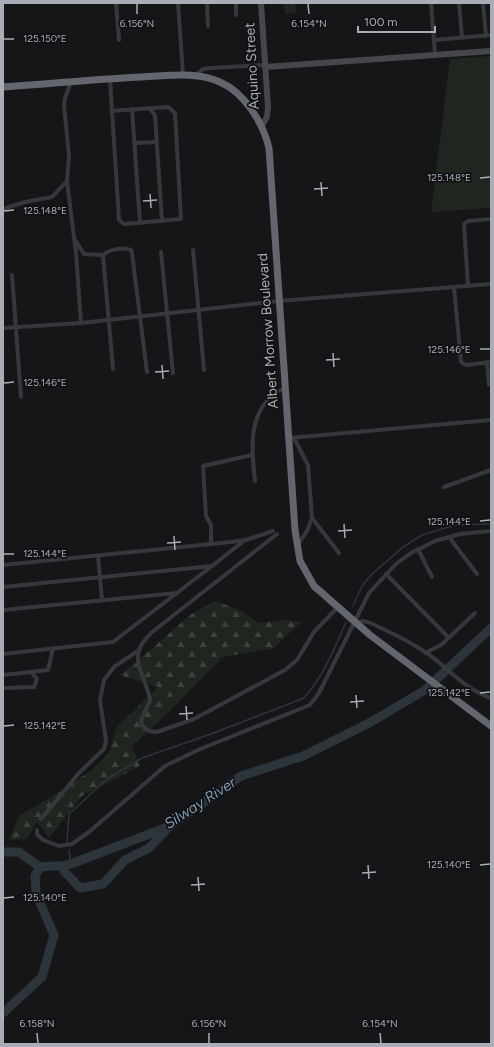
<svg xmlns="http://www.w3.org/2000/svg" width="494" height="1047" font-family="Figtree,sans-serif">
  <defs>
    <pattern id="forest-firs" width="22" height="20" patternUnits="userSpaceOnUse"><rect width="22" height="20" fill="#1e261f"/><path d="M5 1l3.5 6h-7zM16 11l3.5 6h-7z" fill="#3c433d"/></pattern>
  </defs>
  <rect width="100%" height="100%" fill="#161618"/>
  <g fill="#1e261f">
    <path d="M284,3H295L296,13L285,14Z"/>
    <path d="M491,56V208L431,212L450,59Z"/>
  </g>
  <path fill="url(#forest-firs)" d="M215,601L238,609L259,623L286,620L301,622L274,648L223,657L171,710L132,746L140,766L82,796L49,838L37,822L27,839L9,840L19,816L64,789L93,769L109,753L116,728L158,687L120,675L156,645L190,615Z"/>
  <g fill="none" stroke-linecap="round" stroke-linejoin="round">
    <g stroke="#2c353c" stroke-width="1.5">
      <path d="M353,606L362,586L371,575L403,547L422,535L455,525L491,524"/>
      <path d="M67,842L69,814L107,779L142,758L211,734L304,698C323,677 335,648 346,622"/>
      <path d="M69,850L71,864"/>
    </g>
    <g stroke="#2c353c" stroke-width="9">
      <path d="M3,852H19L40,867"/>
      <path d="M63,866L64,871L80,888L103,884L125,860L149,848L168,828"/>
      <path d="M3,1013L42,977L54,935L36,893L35,876L40,867C51,865 61,867 71,864L170,826L241,776L303,756L371,722L425,690L491,628"/>
    </g>
    <g stroke="#37383d" stroke-width="4">
      <path d="M116,3L119,40"/>
      <path d="M178,3L183,75"/>
      <path d="M207,3L208,26"/>
      <path d="M236,3V15"/>
      <path d="M431,3L435,54"/>
      <path d="M459,3L462,37"/>
      <path d="M483,3L486,36"/>
      <path d="M434,40L491,35"/>
      <path d="M196,75L203,69L211,68L265,65"/>
      <path d="M110,79L119,220L124,224L181,219L175,113L168,107L111,111"/>
      <path d="M71,82L65,98L64,105L69,156L67,181L76,253L81,323"/>
      <path d="M149,108L155,115L162,221"/>
      <path d="M132,109L140,223"/>
      <path d="M135,143L156,142"/>
      <path d="M3,209L25,202L52,197L67,181"/>
      <path d="M75,240L84,254L103,255C110,249 122,247 131,250L132,253L147,372"/>
      <path d="M193,250L204,370"/>
      <path d="M161,252L173,373"/>
      <path d="M103,255L113,369"/>
      <path d="M12,275L21,397"/>
      <path d="M468,286L464,224L468,221L491,219"/>
      <path d="M454,287L461,362L466,365L491,362"/>
      <path d="M3,328L81,323L279,301L491,284"/>
      <path d="M487,362L489,385"/>
      <path d="M289,438L491,420"/>
      <path d="M294,438L308,465L312,518L307,531L297,546"/>
      <path d="M255,481C251,446 247,405 285,388"/>
      <path d="M444,487L491,470"/>
      <path d="M312,518L339,553"/>
      <path d="M277,534L151,633C147,638 142,642 140,648C132,664 149,684 150,701L141,720C142,729 149,732 157,732L194,719L285,670L297,660L314,632L338,607"/>
      <path d="M449,537L477,574"/>
      <path d="M211,544V525L206,516L203,466L252,455"/>
      <path d="M418,549L432,577"/>
      <path d="M98,556L102,599"/>
      <path d="M3,565L231,542L246,540L273,531"/>
      <path d="M386,574L448,637"/>
      <path d="M3,587L212,566L245,540"/>
      <path d="M3,610L177,593"/>
      <path d="M357,623L362,621L368,622C386,630 411,642 428,654C449,669 466,690 491,698"/>
      <path d="M425,653L441,645L475,613"/>
      <path d="M3,654L113,642L212,566"/>
      <path d="M3,675L48,670L53,648"/>
      <path d="M3,688L34,687L37,679L32,673"/>
      <path d="M41,819L79,773L104,749L106,741L100,700L104,680L114,667L139,650"/>
      <path d="M37,830V834L43,840L59,846L72,844L89,832L165,766L198,750L310,705L319,693L369,593L396,564L411,553L435,541L460,534L491,531"/>
    </g>
    <g stroke="#45474d" stroke-width="6">
      <path d="M261,3L268,107L267,117L261,127"/>
      <path d="M265,67L491,51"/>
    </g>
    <path stroke="#63666e" stroke-width="7" d="M3,87C49,84 96,79 142,77C168,76 196,71 220,82C245,93 263,123 269,148L295,530L300,561L314,586L370,635L491,726"/>
  </g>
  <path fill="none" stroke="#a8adb8" stroke-width="1.5" d="M137,4V14M308,4L309,14M4,39H14M480,178L490,177M321,182L322,196M314,189L328,188M150,194L151,208M143,201L157,200M4,211L14,210M480,349H490M333,353L334,367M326,360L340,359M162,365L163,379M155,372L169,371M4,383L14,382M480,521L490,520M344,524L345,538M338,531L352,530M174,536L175,550M167,543L181,542M4,554H14M480,693L490,692M356,695L357,708M350,702L364,701M186,706L187,720M179,714L193,713M4,726L14,725M368,865L369,879M480,865L490,864M362,873L376,872M198,877L199,891M191,885L205,884M4,898L14,897M37,1033L38,1043M209,1033V1043M380,1033L381,1043"/>
  <g text-anchor="middle" dominant-baseline="central" stroke-width="3.5" stroke-linejoin="round" paint-order="stroke">
    <g font-size="14" fill="#a8adb8" stroke="#111113">
      <text transform="translate(252 66) rotate(-93)">Aquino Street</text>
      <text transform="translate(268 331) rotate(-94)">Albert Morrow Boulevard</text>
    </g>
    <g font-size="15" font-style="italic" fill="#7f9bb3" stroke="#111113">
      <text transform="translate(200 803) rotate(-33)">Silway River</text>
    </g>
  </g>
  <g font-size="10" text-anchor="middle" fill="#a8adb8" stroke="#111113" stroke-width="3.5" stroke-linejoin="round" paint-order="stroke">
    <text x="137" y="27">6.156°N</text>
    <text x="309" y="27">6.154°N</text>
    <text x="45" y="42">125.150°E</text>
    <text x="449" y="181">125.148°E</text>
    <text x="45" y="214">125.148°E</text>
    <text x="449" y="353">125.146°E</text>
    <text x="45" y="386">125.146°E</text>
    <text x="449" y="525">125.144°E</text>
    <text x="45" y="557">125.144°E</text>
    <text x="449" y="696">125.142°E</text>
    <text x="45" y="729">125.142°E</text>
    <text x="449" y="868">125.140°E</text>
    <text x="45" y="901">125.140°E</text>
    <text x="37" y="1027">6.158°N</text>
    <text x="209" y="1027">6.156°N</text>
    <text x="380" y="1027">6.154°N</text>
  </g>
  <rect width="494" height="1047" fill="none" stroke="#a8adb8" stroke-width="8"/>
  <path d="M358 26v6h77v-6" fill="none" stroke="#a8adb8" stroke-width="2"/>
  <text x="364" y="26" font-size="12" fill="#a8adb8" stroke="#111113" stroke-width="3" paint-order="stroke">100 m</text>
</svg>
